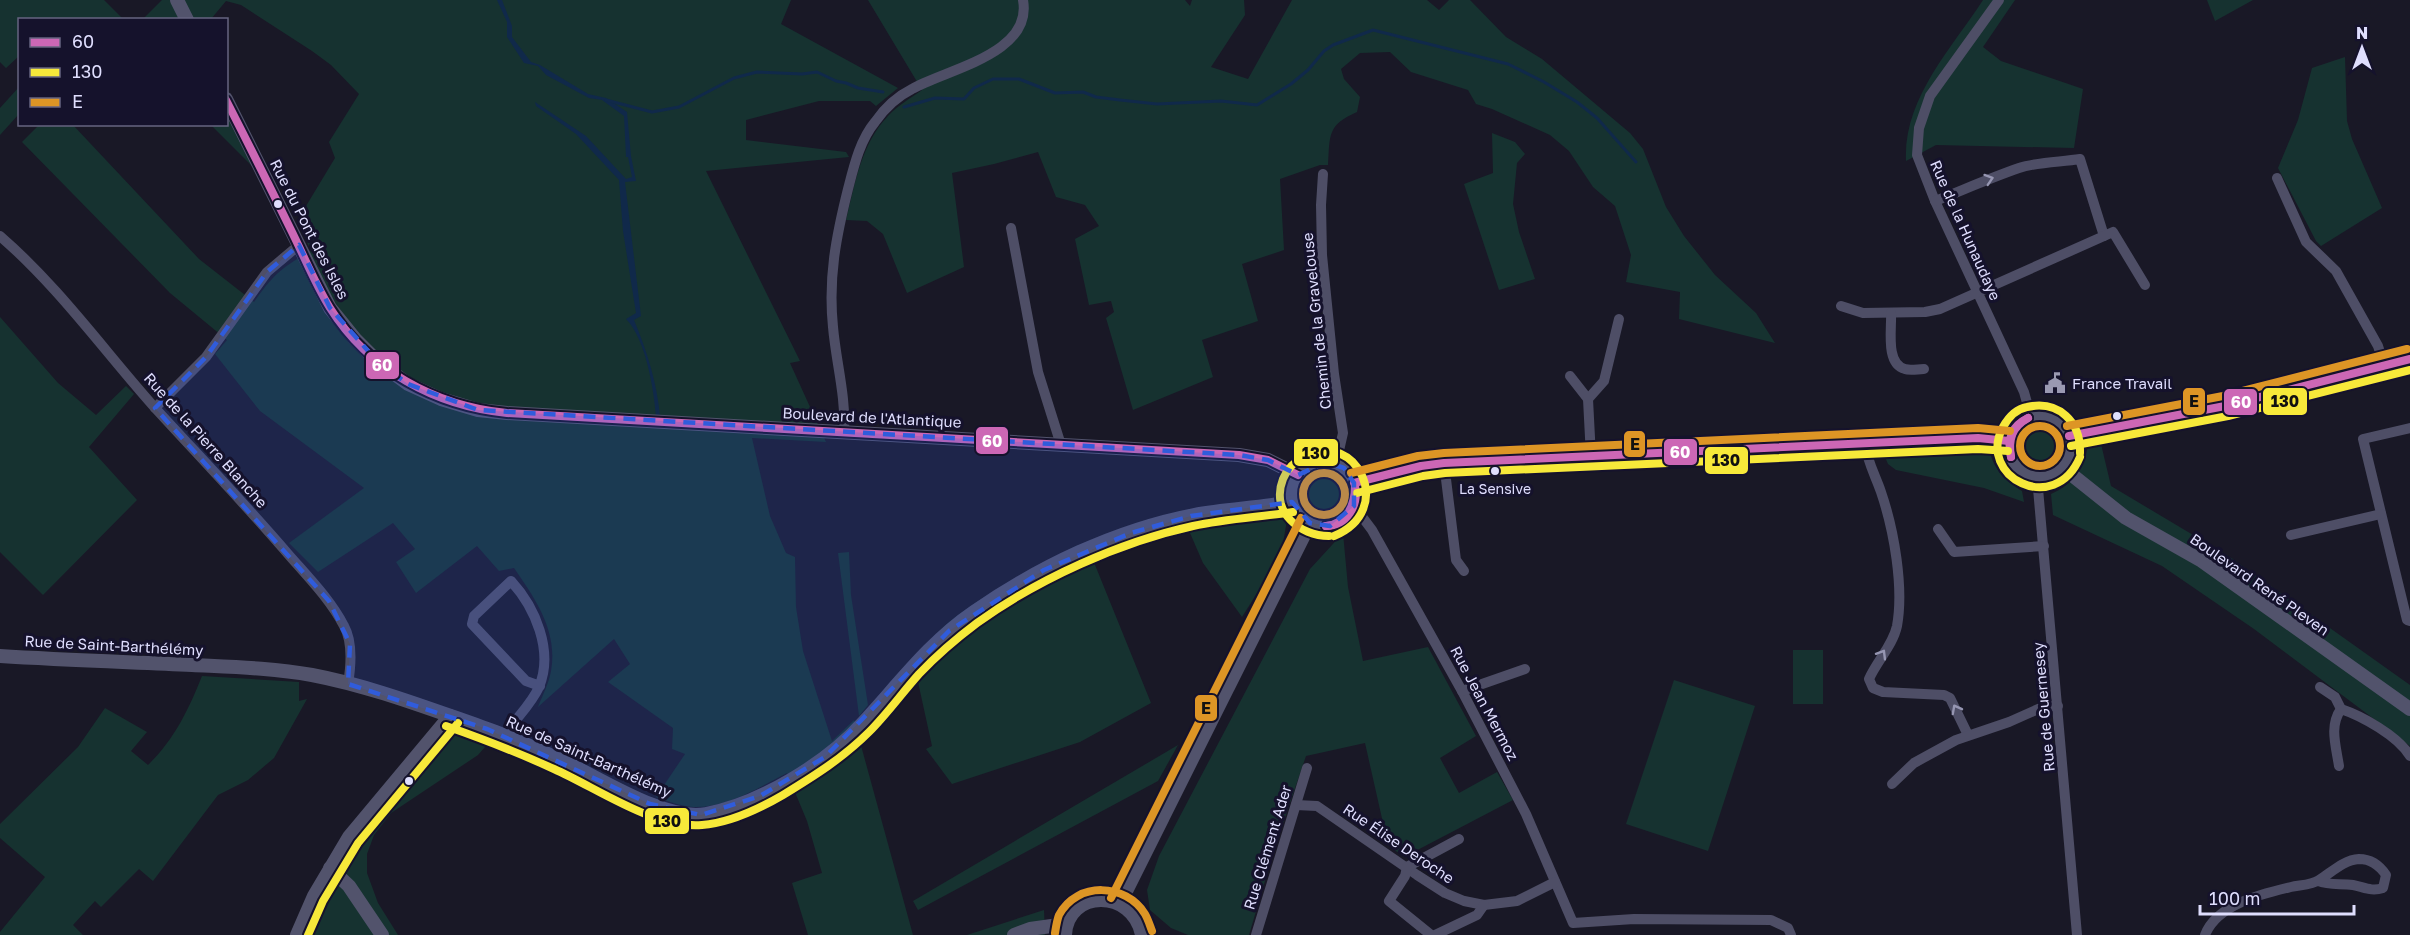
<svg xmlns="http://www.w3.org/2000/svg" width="2410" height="935" font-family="'Golos Text',sans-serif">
  <rect width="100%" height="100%" fill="#191826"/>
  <g fill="#163230">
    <path d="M0,0H104L123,19L20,20L19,56L6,68L0,62Z"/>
    <path d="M162,0H791L781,24L898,88L876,106L870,101H819L746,120V140L846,152L849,157L706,171L800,361L790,363L826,442L752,438L770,516L786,553L795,557L796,607L803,651L832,741L854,720L913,935H808L792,883L822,873L807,821L787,773C758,788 726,808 693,807C680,806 668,801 656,797L685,754L672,749L673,728L608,682L630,664L614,639L538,707C542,696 549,683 551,671C558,631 536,600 514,568L499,571L477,546L416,593L396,562L415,549L393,523L318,572L289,543L364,488L260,411L215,354L227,340L170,293L22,142L39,125H73L199,259L254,302C273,275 282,267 311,251L297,221L335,158L329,142L359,94L331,65L312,51L241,5L226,1L211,19H143Z"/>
    <path d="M868,0H1185L1190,6L1192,0H1244L1245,15L1211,67L1248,79L1292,0H1427L1439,10L1449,0H1470L1506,37L1542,59L1630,133L1643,149L1666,207L1684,236L1715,275L1756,313L1775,343L1679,319L1680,292L1626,282L1631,255L1615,206L1593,187L1569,151L1550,135L1492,109L1476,104L1468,90L1411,72L1390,52L1360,53L1341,69L1344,79L1360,97L1357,112C1327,125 1330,135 1328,165H1320L1280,179L1284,250L1242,264L1258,321L1202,340L1213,377L1133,410L1106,318L1114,312L1111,301L1089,305L1075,239L1099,226L1085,205L1056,197L1038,152L994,164L952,173L964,267L907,293L883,234L867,221L846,220C855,184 861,144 888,116C897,106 911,98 922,90Z"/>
    <path d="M1983,0H2015L1983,47L2001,61L2083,89L2074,148L1936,145L1906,161C1903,99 1951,49 1983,0Z"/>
    <path d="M2207,0H2253L2215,21Z"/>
    <path d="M2345,57L2347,121L2352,139L2382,208L2321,246L2316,241L2278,168L2298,120L2312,68Z"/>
    <path d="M19,87V114L0,135V108Z"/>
    <path d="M227,110L256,170L211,125L226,124Z"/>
    <path d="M1492,133L1515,142L1525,154L1517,163L1513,204L1519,232L1535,279L1499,290L1464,184L1493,173Z"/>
    <path d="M0,317L58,383L96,415L126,386L134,394L89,447L137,500L43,595L0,552Z"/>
    <circle cx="2039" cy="447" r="22"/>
    <path d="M2088,444H2101L2111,486L2230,557L2410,685V746L2254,629L2162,566L2053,515L2051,494C2074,484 2085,468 2088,444Z"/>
    <path d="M1989,449C1994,470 2004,480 2022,491L2024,502L1984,488L1896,470L1888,464L1883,452Z"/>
    <circle cx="1325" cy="494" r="23"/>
    <path d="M1278,510L1287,520L1281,555L1242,617L1203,563L1187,526Z"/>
    <path d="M1343,533L1348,587L1363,661L1428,647L1476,736L1440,758L1459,793L1497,772L1513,800L1404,857L1388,845L1365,743L1306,756L1275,847L1249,935H1188L1171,928L1150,910L1147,890L1159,856L1310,569Z"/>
    <path d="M1078,545L1082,558L1091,555L1151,703L1080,742L952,784L926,749L932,746L913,659C925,647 936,633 949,622C988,591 1034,568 1078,545Z"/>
    <path d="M849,552L851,595L868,705L859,716L838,553Z"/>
    <rect x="1793" y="650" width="30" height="54"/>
    <path d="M202,676L299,682V701L307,699L274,758L248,780L218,795L153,881L139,869L101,907L95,901L73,925L83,935H0V932L45,877L0,838V824L78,747L105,708L147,732L131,751L148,765C174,740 189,709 202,676Z"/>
    <path d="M1674,680L1755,706L1708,851L1626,824Z"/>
    <path d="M461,727L491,740L478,755L391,813L374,835L367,854V873L378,903L398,935H305L329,892L348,849L435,743L450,729Z"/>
    <path d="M1178,745L1158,781L918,910L913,901Z"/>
    <path d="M1044,910L1045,935H967Z"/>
  </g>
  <path fill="#10294a" d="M497,0H502L512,26V37L531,62L540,65L588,94L606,98L627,112L631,156L636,181L625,182L641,316L634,320C647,351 657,383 660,416L656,417C654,390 646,339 626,319L636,313L623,231L619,180L576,134L536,106L535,102L586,136L626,179L632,177L628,157H626L624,116L602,100L589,98L546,75L538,66L524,63L507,37V22Z"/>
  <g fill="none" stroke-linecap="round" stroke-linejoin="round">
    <g stroke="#10294a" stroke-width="3">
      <path d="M606,100L652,112L679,107L734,78L757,72L802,74L817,72L836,81L846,83L858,88L883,92"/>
      <path d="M904,107L935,98L964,99L974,88L993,79H1019L1055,93L1083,92L1096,97L1120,100L1157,104L1221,101L1257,105L1291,84L1308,70L1324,51L1333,45L1373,30L1508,64L1544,82L1577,102L1597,118L1636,162"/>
    </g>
    <g stroke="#4e4e66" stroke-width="10">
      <path d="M1999,0L1930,96L1919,128L1917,155L1935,201L2024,392L2031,417"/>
      <path d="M1323,174L1321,205L1322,255L1334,374L1343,433L1336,464"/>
      <path d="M2277,178L2306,242L2336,271L2378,346L2384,365"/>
      <path d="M1935,201C1963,190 1990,178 2019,168C2037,162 2061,162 2080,159L2104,236"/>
      <path d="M1011,228L1038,372L1061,445"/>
      <path d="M0,236C59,287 105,352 156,409C200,457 245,504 288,554C308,577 330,599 344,626C353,642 351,666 348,684"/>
      <path d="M1841,306L1863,313L1925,312L1940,309L2113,232L2145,285"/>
      <path d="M1891,313C1892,328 1885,364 1905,369C1910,371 1918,369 1924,369"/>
      <path d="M1570,376L1588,399"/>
      <path d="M155,408L206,357L267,272L299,245"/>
      <path d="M2410,428L2363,439L2407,620L2410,621"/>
      <path d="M844,431C846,396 836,362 833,327C828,278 836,237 848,189C854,166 860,140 875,122C884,109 898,96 912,89C947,69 1033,54 1023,0"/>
      <path d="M1865,444C1867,461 1876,477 1881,492C1894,530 1904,587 1897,626C1893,645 1877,661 1869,679L1873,688L1883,692L1944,695L1950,698L1968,735"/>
      <path d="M1591,457L1588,399L1604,381L1619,319"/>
      <path d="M1444,463L1456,560L1464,571"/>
      <path d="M2037,477L2077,935"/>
      <path d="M1354,506L1372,530L1462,691L1526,814L1573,923L1634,919L1771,920L1788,928L1791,935"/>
      <path d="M1938,529L1954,552L2044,546"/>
      <path d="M2291,535L2381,514"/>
      <path d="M2320,687L2335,697L2341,709"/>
      <path d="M1462,691L1525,669"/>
      <path d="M504,736C515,719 531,705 539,687C554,651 535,607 511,581L474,616L472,624L526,681L540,686"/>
      <path d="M2339,766C2336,746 2329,726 2341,709C2362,716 2398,736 2410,756"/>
      <path d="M1892,784L1914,763L1956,740L2009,722L2045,706H2058"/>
      <path d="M1296,805L1317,806L1417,875L1445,893L1464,901L1484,905L1517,901L1555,882"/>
      <path d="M1256,935L1307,768"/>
      <path d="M1431,935L1389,901L1405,876L1407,867L1459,839"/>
      <path d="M1435,935L1477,915L1484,905"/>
      <path d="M2205,935C2217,904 2262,894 2291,887C2300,885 2312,885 2319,880C2331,873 2343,860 2359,859C2371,859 2380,866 2386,875L2383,888C2371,892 2364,887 2353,885C2341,883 2330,886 2318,881"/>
    </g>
    <g stroke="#52536c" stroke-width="14">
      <path d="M177,0L187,20"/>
      <path d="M226,99L330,308L355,339L377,361L408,384L441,399L478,410L507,413L1239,455L1268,460L1298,475"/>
      <circle cx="2039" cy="446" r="31"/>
      <path d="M2069,436L2225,406L2410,359"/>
      <circle cx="1324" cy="494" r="32"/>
      <path d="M2062,467L2126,518L2202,561L2410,709"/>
      <path d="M1354,483L1421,466L1444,463L1978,438L2009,441"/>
      <path d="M0,656C64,660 128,662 192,665C232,667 273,668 312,675C370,686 427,708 482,727C509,736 535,748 561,760C598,777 666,822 706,814C760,804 827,763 863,723C899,684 930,642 974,612C1039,567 1116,530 1194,515C1226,509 1260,508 1292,502"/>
      <path d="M330,868L349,886L382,935"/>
      <path d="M1120,903L1310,523"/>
      <path d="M297,935L314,896L349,837L450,716"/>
      <path d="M1014,935L1030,929L1066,924"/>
      <path d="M1065,935C1067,889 1133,888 1142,935"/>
    </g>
    <defs>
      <g id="bus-1">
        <path d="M226,100C248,143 270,187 291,230C304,256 315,284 330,308C369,370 435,406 507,413L1239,455L1268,460L1298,475"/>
        <path d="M2069,436L2225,406L2410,359"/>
        <path d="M2011,457C2007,440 2011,426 2028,418"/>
        <path d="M2011,457C2008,439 2012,427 2028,418"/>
        <path d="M1354,483L1421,466L1444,463L1978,438L2009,441"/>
        <path d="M1326,526C1347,526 1359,505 1355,486"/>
        <path d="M1326,526C1347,524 1355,505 1355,486"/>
      </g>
      <g id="bus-2">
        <path d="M2071,446L2228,416L2410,370"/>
        <path d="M2080,457C2055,517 1976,477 2003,427C2008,418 2016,409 2027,407C2059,400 2081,422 2080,453"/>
        <path d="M1357,493L1423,476L1445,473L1978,449L2008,451"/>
        <path d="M1329,536C1300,536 1270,512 1283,479C1287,469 1295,461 1305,456C1356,429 1397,510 1334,536"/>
        <path d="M446,726C483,739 519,753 554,769C597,788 654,829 702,825C730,823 759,809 783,795C814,776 843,758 869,732C887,714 902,693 919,674C937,655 957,638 977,623C1038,579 1120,542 1193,526C1226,519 1260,517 1293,512"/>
        <path d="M308,935L323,901L358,843L458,723"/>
      </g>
      <g id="bus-3">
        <path d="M2067,426L2223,396L2407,349"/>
        <circle cx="2040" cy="446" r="20"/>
        <circle cx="1324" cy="494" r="21"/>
        <path d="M1351,473L1418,456L1444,453L1978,428L2010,431"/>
        <path d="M1111,898L1301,518"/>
        <path d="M1055,933C1056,927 1057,920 1059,915C1077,881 1126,883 1145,914C1148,919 1150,926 1152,931"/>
      </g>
    </defs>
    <use href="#bus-1" stroke="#15122c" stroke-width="12"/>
    <use href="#bus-2" stroke="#15122c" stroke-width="12"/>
    <use href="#bus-3" stroke="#15122c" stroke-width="12"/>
    <use href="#bus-1" stroke="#cc67b5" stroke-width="8"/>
    <use href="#bus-2" stroke="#f7e93a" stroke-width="8"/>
    <use href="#bus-3" stroke="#dd9525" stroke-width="8"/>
  </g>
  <defs><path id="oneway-chevron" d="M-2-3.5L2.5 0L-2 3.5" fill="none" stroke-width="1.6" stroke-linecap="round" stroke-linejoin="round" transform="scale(1.5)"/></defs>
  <g stroke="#9696b2">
    <use href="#oneway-chevron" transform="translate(1989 179) rotate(-18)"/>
    <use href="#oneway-chevron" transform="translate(1882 654) rotate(-59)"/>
    <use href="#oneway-chevron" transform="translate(1956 709) rotate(-118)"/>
  </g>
  <path fill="#305cdc" fill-opacity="0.2" stroke="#305cdc" stroke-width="4.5" stroke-dasharray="12 8" stroke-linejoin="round" d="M299,245L330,308L377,361L408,384L478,410L1239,455L1268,460L1298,475L1326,462L1344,468L1354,483V506L1330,526L1310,523L1292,502L1191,516L1131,533L1044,570L949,631L825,757L760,796L701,815L650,804L487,729L348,684L350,644L329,601L155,408L206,357L267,272Z"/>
  <defs>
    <symbol id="civic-bare" viewBox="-9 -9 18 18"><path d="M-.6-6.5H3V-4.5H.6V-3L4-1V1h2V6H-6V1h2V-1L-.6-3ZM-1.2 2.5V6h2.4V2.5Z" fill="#9a99b2" stroke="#15122c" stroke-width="2.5" paint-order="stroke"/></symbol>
  </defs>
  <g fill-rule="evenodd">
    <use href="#civic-bare" x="2040" y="368" width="30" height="30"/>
  </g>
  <g fill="#dfdefe" stroke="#15122c" stroke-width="2">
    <circle cx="278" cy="204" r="5"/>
    <circle cx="2117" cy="416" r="5"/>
    <circle cx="1495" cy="471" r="5"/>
    <circle cx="409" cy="781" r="5"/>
  </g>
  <g text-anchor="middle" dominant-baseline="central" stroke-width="6" stroke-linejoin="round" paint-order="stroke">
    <g font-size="14" fill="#dfdefe" stroke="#15122c">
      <text x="1495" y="488">La Sensive</text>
    </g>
    <g font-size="15" fill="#dfdefe" stroke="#15122c">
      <text transform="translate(310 229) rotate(63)">Rue du Pont des Isles</text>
      <text transform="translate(1966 230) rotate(66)">Rue de la Hunaudaye</text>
      <text transform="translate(1316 321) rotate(-96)">Chemin de la Gravelouse</text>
      <text transform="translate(872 417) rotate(3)">Boulevard de l'Atlantique</text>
      <text transform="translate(206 440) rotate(48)">Rue de la Pierre Blanche</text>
      <text transform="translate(2260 584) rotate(35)">Boulevard René Pleven</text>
      <text transform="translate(114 645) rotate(3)">Rue de Saint-Barthélémy</text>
      <text transform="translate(1485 703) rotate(62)">Rue Jean Mermoz</text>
      <text transform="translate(2043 707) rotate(-95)">Rue de Guernesey</text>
      <text transform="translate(589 756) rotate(24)">Rue de Saint-Barthélémy</text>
      <text transform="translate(1399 843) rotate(34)">Rue Élise Deroche</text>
      <text transform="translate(1267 847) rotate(-73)">Rue Clément Ader</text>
    </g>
    <g font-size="15" fill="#dfdefe" stroke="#15122c" text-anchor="start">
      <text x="2072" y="383">France Travail</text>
    </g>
  </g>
  <g stroke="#15122c" stroke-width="2">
    <rect x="365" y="351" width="35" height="29" rx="6" fill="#cc67b5"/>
    <rect x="2262" y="387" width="46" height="29" rx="6" fill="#f7e93a"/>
    <rect x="2182" y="387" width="24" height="29" rx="6" fill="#dd9525"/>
    <rect x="2223" y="388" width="35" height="28" rx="6" fill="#cc67b5"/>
    <rect x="975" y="426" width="34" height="29" rx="6" fill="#cc67b5"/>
    <rect x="1623" y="430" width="23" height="28" rx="6" fill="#dd9525"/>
    <rect x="1663" y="438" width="35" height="28" rx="6" fill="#cc67b5"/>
    <rect x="1293" y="438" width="46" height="29" rx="6" fill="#f7e93a"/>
    <rect x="1704" y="446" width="45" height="29" rx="6" fill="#f7e93a"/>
    <rect x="1194" y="694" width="24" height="28" rx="6" fill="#dd9525"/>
    <rect x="644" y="807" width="46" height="28" rx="6" fill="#f7e93a"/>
  </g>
  <g font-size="16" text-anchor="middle" font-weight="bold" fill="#fff">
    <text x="382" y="371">60</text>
    <text x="2241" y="408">60</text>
    <text x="992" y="447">60</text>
    <text x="1680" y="458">60</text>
  </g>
  <g font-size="16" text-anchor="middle" font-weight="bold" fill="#111">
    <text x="2285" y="407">130</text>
    <text x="2194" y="407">E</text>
    <text x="1635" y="450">E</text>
    <text x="1316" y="459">130</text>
    <text x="1726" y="466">130</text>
    <text x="1206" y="714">E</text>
    <text x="667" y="827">130</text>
  </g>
  <rect x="18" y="18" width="210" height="108" fill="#15122c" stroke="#666480" stroke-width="1.5"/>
  <rect x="30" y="38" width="30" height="9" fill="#cc67b5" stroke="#666480" stroke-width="1.5"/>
  <text x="72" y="48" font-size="18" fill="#dfdefe">60</text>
  <rect x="30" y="68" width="30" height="9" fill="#f7e93a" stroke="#666480" stroke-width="1.5"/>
  <text x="72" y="78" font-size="18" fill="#dfdefe">130</text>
  <rect x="30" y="98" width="30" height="9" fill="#dd9525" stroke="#666480" stroke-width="1.5"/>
  <text x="72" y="108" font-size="18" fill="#dfdefe">E</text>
  <g transform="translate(2362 48)" stroke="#15122c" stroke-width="4.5" paint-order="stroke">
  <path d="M0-4.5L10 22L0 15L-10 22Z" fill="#dfdefe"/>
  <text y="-9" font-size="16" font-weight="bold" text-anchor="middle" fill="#dfdefe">N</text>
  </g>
  <path d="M2200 905v9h154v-9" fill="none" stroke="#dfdefe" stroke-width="3"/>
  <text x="2209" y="905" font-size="18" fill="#dfdefe" stroke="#15122c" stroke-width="4.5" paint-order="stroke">100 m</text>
</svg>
